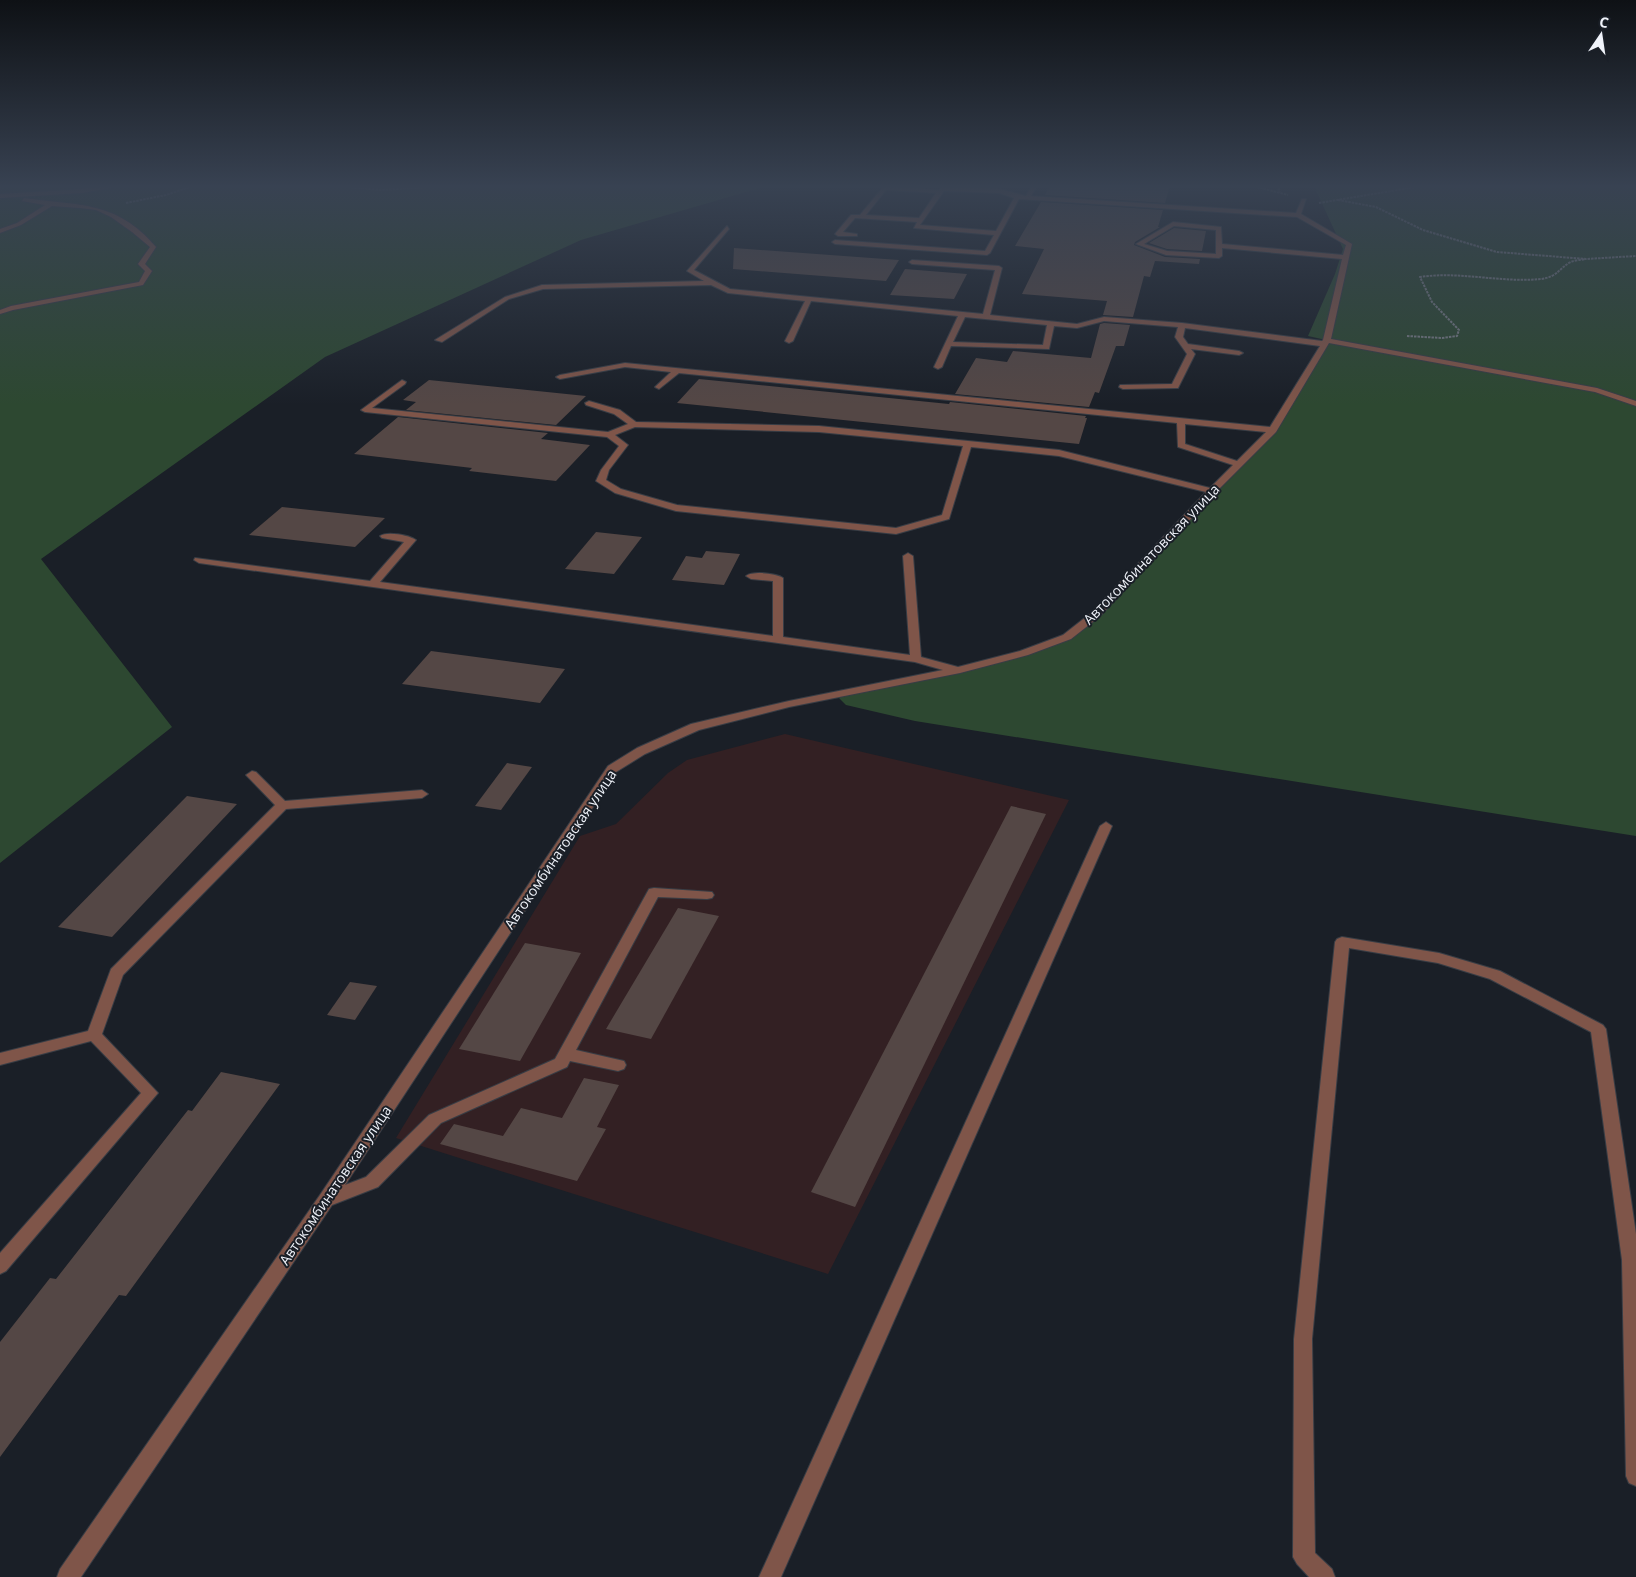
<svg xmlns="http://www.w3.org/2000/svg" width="1636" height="1577" font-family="'Open Sans',sans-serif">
  <rect width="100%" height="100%" fill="#1a1f27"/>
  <path fill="#332023" d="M785,734L1069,800L828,1274L396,1138L580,836L616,824L668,773L687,760Z"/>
  <g fill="#2d4831">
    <path d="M0,185H770L581,240L325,357L41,559L172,727L0,863Z"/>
    <path d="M1305,185H1636V836L915,721L846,705L836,695L960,670L1067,637L1095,615L1273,430L1326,340L1308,336L1335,274L1343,249L1314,186Z"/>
  </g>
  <g fill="#544745">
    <path d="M1050,185H1148L1170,186L1165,203L1045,195Z"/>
    <path d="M1041,202L1163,210L1158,227H1160L1135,242L1134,245L1165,257L1200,259L1199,264L1155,261L1150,277L1144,276L1133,317L1103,315L1107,301L1022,294L1044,249L1015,246Z"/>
    <path d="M1174,228L1206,231L1202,251L1167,249L1149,243Z"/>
    <path d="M734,248L899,260L886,281L733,269Z"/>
    <path d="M905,269L967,274L954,299L890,295Z"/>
    <path d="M1104,323L1130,325L1124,346H1116L1099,393L1095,392L1089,407L955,394L976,358L1007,362L1013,351L1091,358L1100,324Z"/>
    <path d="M699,379L949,404L950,402L1086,416L1085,418H1087L1079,444L677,403Z"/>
    <path d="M429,380L478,385L586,396L556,425L406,410L416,402L403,400Z"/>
    <path d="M398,417L548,433L541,439L590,445L556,481L469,471L472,468L354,454Z"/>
    <path d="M282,507L385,518L355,547L249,535Z"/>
    <path d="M596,532L642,537L614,574L565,569Z"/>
    <path d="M706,551L740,554L724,585L672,580L686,556L702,558Z"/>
    <path d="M431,651L565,669L540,703L402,684Z"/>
    <path d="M507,763L532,767L501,810L475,806Z"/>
    <path d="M187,796L237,804L112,937L58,927Z"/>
    <path d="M1011,806L1046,814L855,1207L811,1192Z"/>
    <path d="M678,908L719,916L651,1039L606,1029Z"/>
    <path d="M525,943L581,953L520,1061L459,1049Z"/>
    <path d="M350,982L377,986L355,1020L327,1015Z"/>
    <path d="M221,1072L280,1084L126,1296L119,1295L0,1457V1342L50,1278L56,1279L188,1110L192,1111Z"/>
    <path d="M584,1078L619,1085L597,1127L606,1129L577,1181L440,1144L454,1124L503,1136L521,1108L562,1118Z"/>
  </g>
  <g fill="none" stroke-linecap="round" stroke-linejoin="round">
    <defs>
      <g id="minor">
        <path d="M0,185H7L0,189Z"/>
        <path d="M116,185H128L82,193L0,198V194L82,189Z"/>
        <path d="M1032,185H1038L1031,196L1296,213L1302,199H1306L1301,214L1352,244L1331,339L1597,388L1636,401V406L1595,392L1329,343L1276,432L1215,493L1099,617L1071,639L1028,655L960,673L789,707L699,730L645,754L616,772L345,1185L366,1177L429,1115L555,1059L649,889L654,888L712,892L714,895L712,898L707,899L658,897L576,1050L624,1061L626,1065L624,1069L618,1071L570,1061L567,1067L441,1123L378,1187L332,1205L81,1577H57L60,1569L320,1195L608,766L637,748L691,724L789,701L943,670L915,662L199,563L194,560L195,558L370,581L404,542L382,538L380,536C387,531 409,535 416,540L380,582L773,636V581L751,579L746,576C753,571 776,573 783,578V637L910,655L903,556L908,553L913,556L921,657L958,667L1020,651L1063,635L1091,613L1206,492L1059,456L971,447L949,519L896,534L676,511L615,493L596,481L601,470L619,446L607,437L365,412L361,410L402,380L406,382L405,384L372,408L608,432L628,424L614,414L586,405L585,403L589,401L620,410L636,422L819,426L1059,450L1210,488L1233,465L1178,447L1177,423L679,373L659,389L655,387L671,372L625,367L560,379L556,377L560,375L625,363L1270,427L1320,346L1185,328L1183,337L1188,344L1239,351L1243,353L1239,355L1191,349L1195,354L1178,388L1123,389L1119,387L1120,385L1172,384L1187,354L1175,337L1178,327L1104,321L1077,328L1054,326L1049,349L951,346L942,367L938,369L934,367L958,316L811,301L793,341L789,343L785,341L805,301L728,293L711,285L543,289L509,299L442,342L435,340L505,297L542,285L704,281L687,271L727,226L729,229L694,270L730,289L983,314L995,270L912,264L909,262L912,260L999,266L1002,268L990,315L1077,324L1104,317L1182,323L1322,341L1323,340L1342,259L1222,248V256L1219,258L1166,255L1136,244L1173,222L1221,227L1222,244L1343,255L1346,245L1297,217L1019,199L990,253L987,255L835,244L832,242L835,240L985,251L994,235L914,228L917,222L855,218L843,232L857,234V236H838L835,234L851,215H860L884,186L938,190L942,187L1000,189L1026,196ZM886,190L936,193L919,218L866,215ZM944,191L999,193L1014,198L996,231L920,225ZM1174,226L1216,230V254L1167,251L1144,244ZM965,317L1047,325L1043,345L953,342ZM1185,424L1266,432L1237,461L1185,444ZM635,427L819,432L963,446L942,515L896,528L677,505L621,489L606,480L609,470L628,445L615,435Z"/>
        <path d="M24,198C79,206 116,200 156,247L145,264L152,271L143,285L13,310L0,314V310L11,306L139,282L145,271L138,264L150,247L132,232L111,217L96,210L80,208L52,206L21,225L0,233V229L17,223L45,205L22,201Z"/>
        <path d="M252,771L256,772L285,801L422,790L428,794L422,798L286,809L123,975L102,1034L158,1093L6,1271L0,1274V1253L141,1093L91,1041L0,1065V1053L88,1031L111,969L275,805L246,775Z"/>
        <path d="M1106,822L1112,826L781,1577H759L1100,826Z"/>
        <path d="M1342,937L1439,953L1500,971L1603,1025L1606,1029L1636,1234V1486L1629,1483L1626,1476L1622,1260L1591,1032L1490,979L1438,963L1349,948L1312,1339L1315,1553L1332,1569L1335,1577H1309L1297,1564L1293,1557L1294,1339L1335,942L1337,939Z"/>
      </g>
    </defs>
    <use href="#minor" stroke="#383d45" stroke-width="2"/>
    <g stroke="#777b83" stroke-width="2" stroke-dasharray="2.5 1" stroke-linecap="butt">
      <path d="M323,185L382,190L455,185"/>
      <path d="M1250,185L1288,195"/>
      <path d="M1277,185L1280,192"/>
      <path d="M1338,200L1376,207L1423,230L1497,252L1586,259L1636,256"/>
      <path d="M126,203L166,195L196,185"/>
      <path d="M1319,203L1427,185"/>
      <path d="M1407,336L1442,338L1457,336L1459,330L1432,302L1420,277C1460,271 1501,283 1541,279C1558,277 1560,267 1571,262C1575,260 1581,260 1586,259"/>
    </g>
    <use href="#minor" fill="#7f5549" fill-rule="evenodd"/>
  </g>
  <linearGradient id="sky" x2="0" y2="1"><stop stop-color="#0e1115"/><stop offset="0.46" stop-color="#384252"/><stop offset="1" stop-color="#384252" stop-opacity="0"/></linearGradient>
  <rect width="1636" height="405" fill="url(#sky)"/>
  <g text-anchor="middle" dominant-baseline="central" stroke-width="4" stroke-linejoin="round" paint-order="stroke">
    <g font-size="14" fill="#f0f3fa" stroke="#1a1f27">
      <text transform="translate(1151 554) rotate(-46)">Автокомбинатовская улица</text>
      <text transform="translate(560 849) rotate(-56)">Автокомбинатовская улица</text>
      <text transform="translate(335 1185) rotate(-56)">Автокомбинатовская улица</text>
    </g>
  </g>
  <g transform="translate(1601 35) rotate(13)" stroke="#1a1f27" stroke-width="4" paint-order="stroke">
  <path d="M0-4L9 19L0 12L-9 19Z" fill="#f0f3fa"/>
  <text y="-8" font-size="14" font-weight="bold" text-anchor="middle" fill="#f0f3fa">С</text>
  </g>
</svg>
